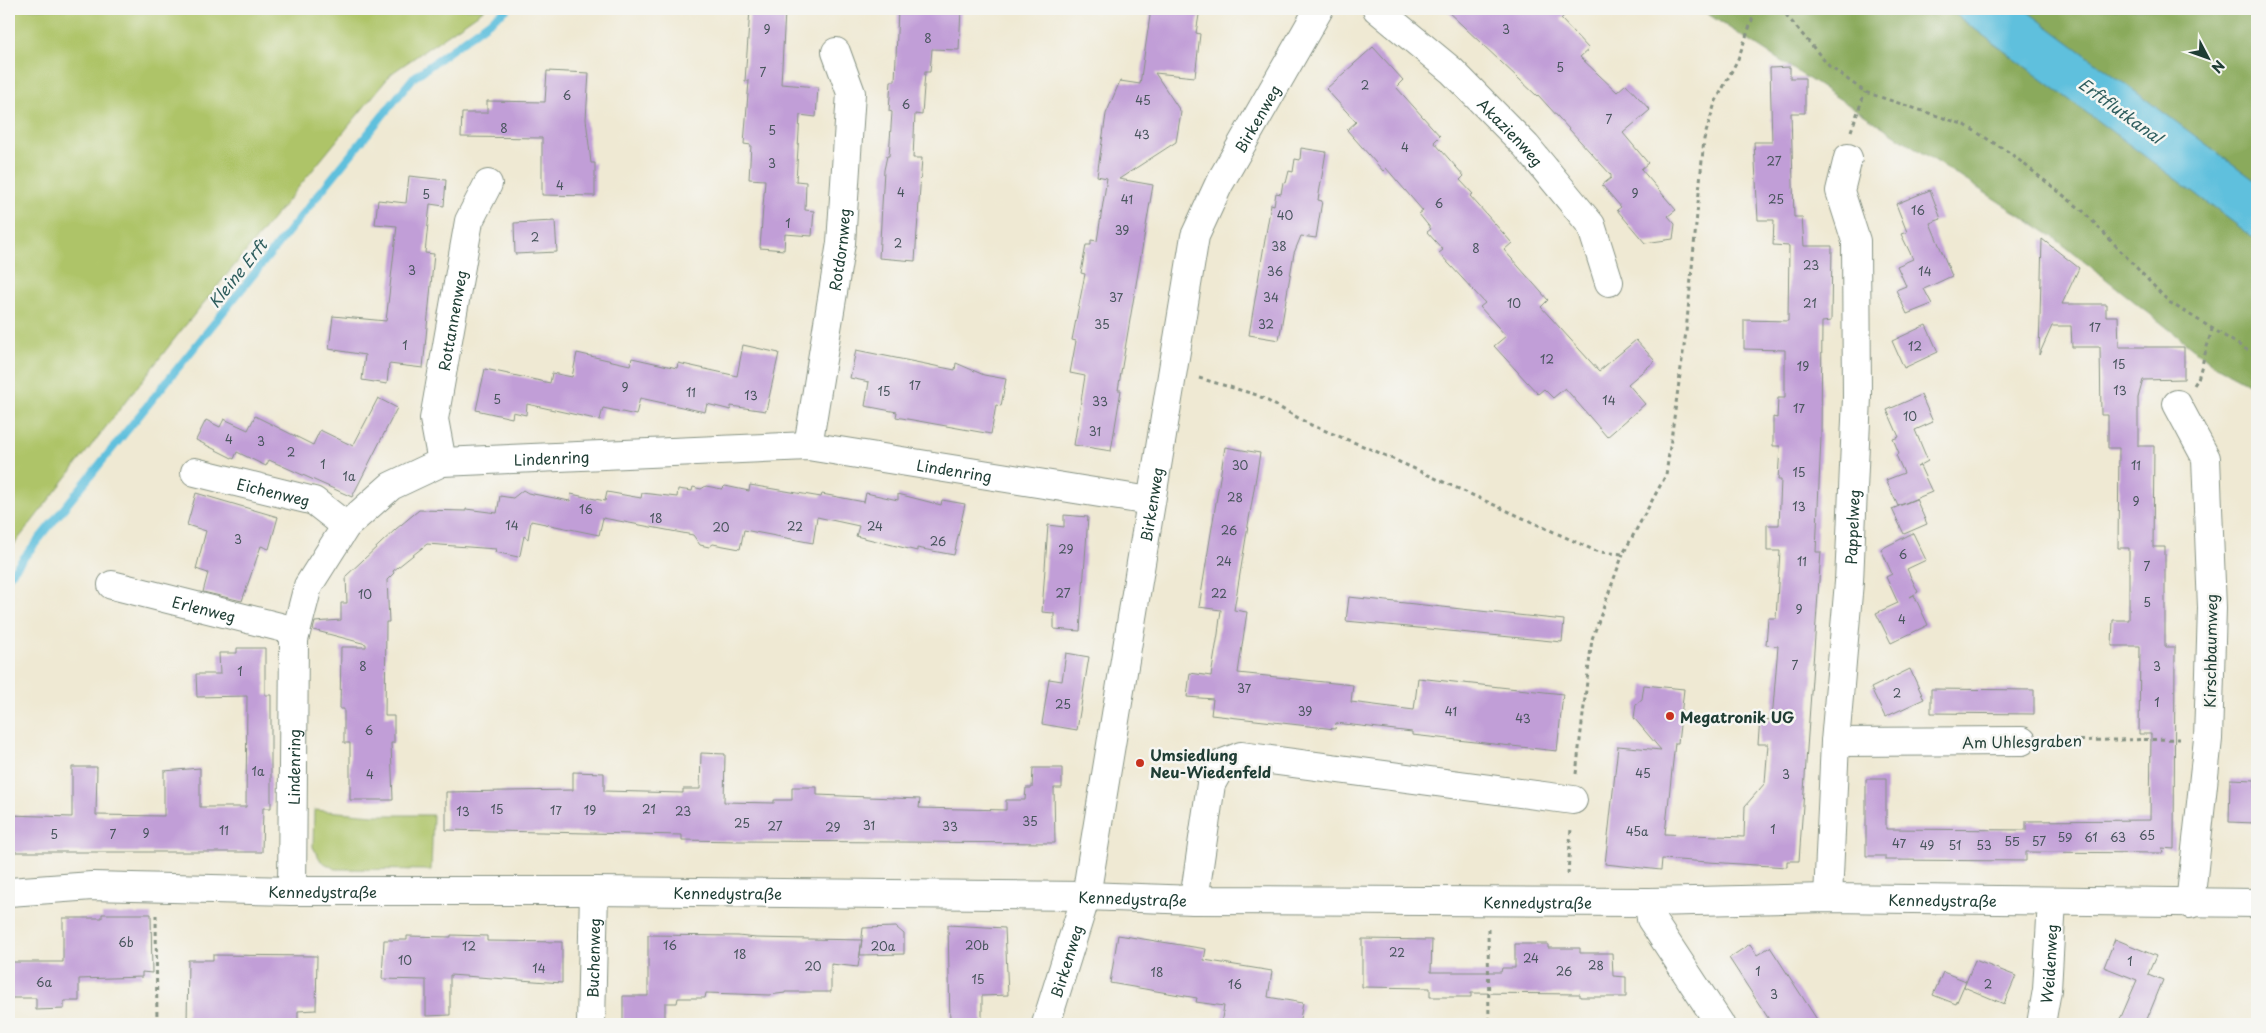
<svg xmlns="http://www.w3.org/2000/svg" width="2266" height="1033" font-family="'Playpen Sans',sans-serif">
  <rect width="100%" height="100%" fill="#f6f6f2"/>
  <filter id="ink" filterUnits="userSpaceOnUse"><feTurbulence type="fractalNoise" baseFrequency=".02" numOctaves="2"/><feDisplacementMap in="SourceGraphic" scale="10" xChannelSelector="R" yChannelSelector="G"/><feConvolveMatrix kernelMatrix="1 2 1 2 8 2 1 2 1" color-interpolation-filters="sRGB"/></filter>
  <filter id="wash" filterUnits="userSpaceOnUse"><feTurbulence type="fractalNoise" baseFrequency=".0096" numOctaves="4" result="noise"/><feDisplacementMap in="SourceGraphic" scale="20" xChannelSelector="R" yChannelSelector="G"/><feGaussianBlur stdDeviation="1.12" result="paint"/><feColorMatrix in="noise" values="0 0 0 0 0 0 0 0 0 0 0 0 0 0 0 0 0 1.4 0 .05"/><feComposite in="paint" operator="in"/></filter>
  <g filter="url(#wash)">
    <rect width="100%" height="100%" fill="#efe9d3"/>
    <g fill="#aec468" stroke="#66804e">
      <path d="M9,9H485L392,73L180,332L9,551Z"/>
      <path d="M314,810L374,815H433L431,870L335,869L321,861L313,847Z"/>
    </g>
    <g fill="#8aaa5c" stroke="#547448">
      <path d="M1700,9H1948L2257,240V388L2214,365L2052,236Z"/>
      <path d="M2024,9H2257V182Z"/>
    </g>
    <path fill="#5fc0dd" stroke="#3f7e88" d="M1948,9H2024L2257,182V240Z"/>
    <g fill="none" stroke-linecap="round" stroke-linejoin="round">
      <path stroke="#5fc0dd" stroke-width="8" d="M9,576L413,78L507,9"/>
    </g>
    <g id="blocks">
      <g fill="#c19ed7">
        <path d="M750,9H774V11L785,12L781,84L818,87L816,117L800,115L796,181L806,182L805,210L814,211L812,236L785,234L784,250L760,248L765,180L749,179L751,145L744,144L749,81H745Z"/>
        <path d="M898,9H961L959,50L932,49L930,72H925L922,115L915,114L913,158H922L915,261L879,258L884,170L887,156H889L892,112L889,111L891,81H895Z"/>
        <path d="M1151,9H1200L1196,33L1200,34L1195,77L1155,73L1181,112L1176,142L1119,179L1153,185L1118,390H1121L1111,451L1074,445L1085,376L1070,373L1076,341L1072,340L1085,274L1081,273L1086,245H1091V240L1097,241L1107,178L1097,176L1106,114L1120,81L1140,84Z"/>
        <path d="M1445,9H1570L1561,19L1589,49L1580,57L1617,92L1626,84L1650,110L1623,133L1648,163L1641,169L1676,210L1668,216L1675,224L1673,239L1645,243L1617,210L1621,207L1602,185L1611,178V175L1538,95L1537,96Z"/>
        <path d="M1373,47L1403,80L1396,87L1440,136L1434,142L1464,176L1460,180L1473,194L1470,196L1512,243L1504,250L1548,300L1541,307L1599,371L1636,340L1655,361L1628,384L1645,404L1607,437L1565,388L1553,398L1544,389L1538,394L1494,346L1506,336L1480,307L1485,303L1439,253L1443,250L1427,232L1431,229L1419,214L1423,211L1386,168L1383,171L1347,130L1356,122L1326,89Z"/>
        <path d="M1790,67V78H1805V113H1791L1794,217H1802L1804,246H1832L1831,321L1822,322L1821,438L1816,552H1821L1799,861H1787V867L1662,859L1661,870L1605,864L1618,746L1661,750L1634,718L1636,704L1642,699L1644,685L1684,689L1678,743H1675L1665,834L1744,837L1745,806L1765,783L1768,744H1758L1759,731L1760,719L1772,720L1778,646L1766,645L1768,618H1776L1780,551H1767V525H1779L1781,480H1778L1780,446H1773V417L1777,418L1778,398H1785V350L1744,349V320L1788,321L1789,246L1773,245L1774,220H1758L1754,142H1772L1770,68Z"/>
        <path d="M547,71L589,73L586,119L591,163H595V196L542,195V138L461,137L462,113H487V101L545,102Z"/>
        <path d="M1301,148L1326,152L1318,200L1322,201L1316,238L1301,236L1294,253L1279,340L1249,335L1271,204L1274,205L1276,193L1281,194L1283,182L1286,183L1289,171L1293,172L1295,159L1300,160Z"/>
        <path d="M409,176L446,180L444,206L430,204L425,253L434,254L423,368L389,364L387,384L362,380L365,355L329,349L333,316L386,321L397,226L375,224L378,200L406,203Z"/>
        <path d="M1930,190L1941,219L1930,223L1952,276L1924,289L1932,304L1907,314L1896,290L1906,286L1897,266L1913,259L1901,234L1907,232L1896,204Z"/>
        <path d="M555,221L557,252L515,254L514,223Z"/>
        <path d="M2042,239L2079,268L2062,304H2106V316H2118L2119,347H2184V379L2143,380L2138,398V446H2154L2153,547H2165V647H2175L2174,849L2162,848L2163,853L2026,852V861L1885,860V856H1866V779H1886V829L2026,830V821L2150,820L2151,734H2139L2140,646H2112L2113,620H2129V548H2118L2119,448H2108V415H2101L2100,347H2072L2071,326H2052L2039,355Z"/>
        <path d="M1926,325L1938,352L1904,368L1892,341Z"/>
        <path d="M743,345L779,353L766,411L731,406V410L707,404L705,412L640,398L636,415L603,408L600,420L527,404L526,415L513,412L512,418L476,410L485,369L550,383L552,373L572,377L577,353L630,365L632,358L677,368L678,363L737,376Z"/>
        <path d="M856,350L955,370L956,363L984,375L1006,379L1001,406L996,405L991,434L896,417L897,412L865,406L869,382L850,378Z"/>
        <path d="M1921,395L1933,422L1915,430L1928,461L1917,467L1920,466L1932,492L1898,506L1886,480L1904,473L1896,455L1899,453L1893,439L1899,437L1887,410Z"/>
        <path d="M378,398L397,408L352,497L269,460L266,466L237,452L234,459L196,440L206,420L220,427L224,419L248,430L255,416L313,445L320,430L353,446Z"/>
        <path d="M1225,447L1260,453L1234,610L1247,612L1238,673L1353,685L1351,702L1414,710L1418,678L1563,694L1557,751L1412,735V732L1336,723L1335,729L1211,715L1213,699L1187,697L1190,673L1211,676L1218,634L1221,610L1199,607Z"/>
        <path d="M750,485L821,497L822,494L864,502L866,493L898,500V494L941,505L942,500L965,504L954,555L917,548V551L856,536L859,526L817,517L813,543L744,530L740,549L713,544L709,547L700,545L693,535L603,518L599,535L531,521L528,539L524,536L520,555L518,557L495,552L496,549L427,544L393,571L394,573L387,580L389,622H386L385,716H394V743H391L393,800H350V743H344V709H340L341,647H366V644L313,630L315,622L341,620V603H347L346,576L396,529L419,510L466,511V509L497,513L500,496L513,498L523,490L528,493L570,501L571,494L605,501L607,492L641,498L642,493L677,497L678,489L692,491L693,487L701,489L706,486L722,489L725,486L749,491Z"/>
        <path d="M196,493L278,517L269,549L261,546L242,601L203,592L208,573L196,569L206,531L187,525Z"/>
        <path d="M1916,499L1927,524L1904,534L1892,509Z"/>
        <path d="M1064,515L1088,517L1080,631L1054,629V613L1042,612L1048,525L1064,527Z"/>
        <path d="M1913,533L1926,560L1907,569L1918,592L1910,597L1914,595L1928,625L1891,643L1876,613L1898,603L1886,577L1892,574L1881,549Z"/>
        <path d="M1349,597L1564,620L1562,642L1346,621Z"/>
        <path d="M237,648H265V695H271V808H263L262,852H9V815L72,817V767H97L96,815L164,816V771L200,768V807H246L247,696L197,697L196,674H220L219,653H237Z"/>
        <path d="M1066,653L1089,657L1077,730L1042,724L1049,679L1062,681Z"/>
        <path d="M1910,669L1924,699L1885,717L1871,688Z"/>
        <path d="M1931,689L2034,690V714L1931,713Z"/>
        <path d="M701,753L725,754L724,802L774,803V800H792V787H817V795L920,799L919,808L1006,810V800H1025L1026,788H1032L1033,768H1062V788H1054L1055,843L739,841L682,840V835L446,830V792L573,790V772L604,773V791L683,793V789H700Z"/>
        <path d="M2230,779L2255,780V823L2229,822Z"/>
        <path d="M102,914H151L152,973L142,972V977L79,979V1001H64V1009L36,1010V998H9V962H63V918H102Z"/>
        <path d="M948,925L1005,928L1008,995L982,996V1024H950Z"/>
        <path d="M896,927L904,934V954L860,955L863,928Z"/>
        <path d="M451,935L487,936V941L562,942V983L450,975V1015L426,1016V980L382,979L384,940H407V936L451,937Z"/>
        <path d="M648,935L738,936L756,938L862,940L858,967L831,964V992H785V993L769,995L706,993L705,998H678L677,1003H665V1024H623V996H648Z"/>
        <path d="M1118,935L1206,949L1204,960L1272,971L1268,997L1303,1003L1299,1024H1221L1224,1006L1196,1002L1197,998L1110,983Z"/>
        <path d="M1362,939L1432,940L1431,972H1501L1502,968H1515V944H1548V948H1580V953H1612L1613,976L1626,977V997H1580V994L1471,993V997H1430V988L1362,987Z"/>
        <path d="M2115,939L2156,956L2148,974L2163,980L2145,1024H2118L2137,980L2104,967Z"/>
        <path d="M1750,944L1757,955L1770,947L1820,1024H1772L1729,958Z"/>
        <path d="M213,955L317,956L316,1010L298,1011V1024H187L188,960H213Z"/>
        <path d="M1975,960L2016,976L2004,1004L1964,987Z"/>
        <path d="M1943,972L1966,981L1956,1004L1933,995Z"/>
      </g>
    </g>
  </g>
  <g filter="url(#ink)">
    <use href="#blocks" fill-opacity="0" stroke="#879384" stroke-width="1"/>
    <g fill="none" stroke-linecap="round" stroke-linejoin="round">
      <defs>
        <g id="minor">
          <path id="s1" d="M1377,9L1452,71L1526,146L1591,225L1609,282"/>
          <path d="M2177,404L2206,458L2212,608L2208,739L2190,904"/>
          <path id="s2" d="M808,446L841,243L851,93L836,52"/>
          <path id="s3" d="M442,462L434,419L469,221L488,184"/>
          <path id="s4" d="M195,472L314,501L346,526"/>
          <path id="s5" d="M112,585L296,631"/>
          <path d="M1835,742L2022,741"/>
          <path id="s6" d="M292,891L294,640L308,586L346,526L391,486L442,462L808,446L1150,501"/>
          <path id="s7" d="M9,892L92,886L292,891H594L1086,896L1194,900L1649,902L1828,898L2257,903"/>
          <path id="s8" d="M1828,898L1835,742L1849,582L1857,397L1856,241L1840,191L1848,158"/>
          <path d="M1194,900L1211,784L1223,763L1241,756L1573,800"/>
          <path d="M1649,902L1651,919L1720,1024"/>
          <path id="s9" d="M591,1024L594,891"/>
          <path id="s10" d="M1046,1024L1086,896L1195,236L1219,184L1319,9"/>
          <path id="s11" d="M2041,1024L2047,990L2052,901"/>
        </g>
      </defs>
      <use href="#minor" stroke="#879384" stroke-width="30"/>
      <g stroke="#879384" stroke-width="3" stroke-dasharray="4 4" stroke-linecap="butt">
        <path d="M1781,9L1829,66L1865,92L1965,125L2010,153L2083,211L2169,302L2257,356"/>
        <path d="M1851,131L1865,92"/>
        <path d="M1199,378L1257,395L1311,425L1373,450L1598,552L1623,554L1666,475L1686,332L1704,139L1715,103L1738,59L1756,9"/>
        <path d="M2194,385L2198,379L2212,329"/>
        <path d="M2048,741L2181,739"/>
        <path d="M1576,774L1592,639L1623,554"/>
        <path d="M1568,874L1571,828"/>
        <path d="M156,915L157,1024"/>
        <path d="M1488,929L1489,1024"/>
      </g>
      <use href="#minor" stroke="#fff" stroke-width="28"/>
    </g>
  </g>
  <g fill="#c8321e" stroke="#f6f6f2" stroke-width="2">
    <circle cx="1670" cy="716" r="5"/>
    <circle cx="1140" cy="763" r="5"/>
  </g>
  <g text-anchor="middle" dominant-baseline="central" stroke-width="5" stroke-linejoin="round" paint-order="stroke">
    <g font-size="12" fill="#48555d">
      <text x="767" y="29">9</text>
      <text x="1506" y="29">3</text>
      <text x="928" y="38">8</text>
      <text x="1560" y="67">5</text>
      <text x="763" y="72">7</text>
      <text x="1365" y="85">2</text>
      <text x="567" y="95">6</text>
      <text x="1143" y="100">45</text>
      <text x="906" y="104">6</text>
      <text x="1609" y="119">7</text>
      <text x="504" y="128">8</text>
      <text x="772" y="130">5</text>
      <text x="1142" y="134">43</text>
      <text x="1405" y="147">4</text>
      <text x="1774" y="161">27</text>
      <text x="772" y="163">3</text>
      <text x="560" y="185">4</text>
      <text x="901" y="192">4</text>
      <text x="1635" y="193">9</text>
      <text x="426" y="194">5</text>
      <text x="1127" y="199">41</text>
      <text x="1776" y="199">25</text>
      <text x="1439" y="203">6</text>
      <text x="1918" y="210">16</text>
      <text x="1285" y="215">40</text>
      <text x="788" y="223">1</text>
      <text x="1122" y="230">39</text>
      <text x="535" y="237">2</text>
      <text x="898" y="243">2</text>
      <text x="1279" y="246">38</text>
      <text x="1476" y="248">8</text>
      <text x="1811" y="265">23</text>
      <text x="412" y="270">3</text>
      <text x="1275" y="271">36</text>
      <text x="1925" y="271">14</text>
      <text x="1116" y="297">37</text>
      <text x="1271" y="297">34</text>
      <text x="1514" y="303">10</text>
      <text x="1810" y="303">21</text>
      <text x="1102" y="324">35</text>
      <text x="1266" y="324">32</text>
      <text x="2095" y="327">17</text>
      <text x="405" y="345">1</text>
      <text x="1915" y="346">12</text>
      <text x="1547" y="359">12</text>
      <text x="2119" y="364">15</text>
      <text x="1803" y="366">19</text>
      <text x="915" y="385">17</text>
      <text x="625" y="387">9</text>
      <text x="2120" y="390">13</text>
      <text x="884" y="391">15</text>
      <text x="691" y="392">11</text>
      <text x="751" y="395">13</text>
      <text x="497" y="399">5</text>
      <text x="1609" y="400">14</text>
      <text x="1100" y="401">33</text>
      <text x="1799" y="408">17</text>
      <text x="1910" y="416">10</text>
      <text x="1095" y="431">31</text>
      <text x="229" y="439">4</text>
      <text x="261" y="441">3</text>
      <text x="291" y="452">2</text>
      <text x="323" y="464">1</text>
      <text x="1240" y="465">30</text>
      <text x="2136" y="465">11</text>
      <text x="1799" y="472">15</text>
      <text x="349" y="476">1a</text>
      <text x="1235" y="497">28</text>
      <text x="2136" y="501">9</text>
      <text x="1799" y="506">13</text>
      <text x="586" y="509">16</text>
      <text x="656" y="518">18</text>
      <text x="512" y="525">14</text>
      <text x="795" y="526">22</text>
      <text x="875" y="526">24</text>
      <text x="721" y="527">20</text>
      <text x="1229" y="530">26</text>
      <text x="238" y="539">3</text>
      <text x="938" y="541">26</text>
      <text x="1066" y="549">29</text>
      <text x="1903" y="554">6</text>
      <text x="1224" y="561">24</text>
      <text x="1802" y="561">11</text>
      <text x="2147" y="566">7</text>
      <text x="1063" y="593">27</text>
      <text x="1219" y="593">22</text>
      <text x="365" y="594">10</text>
      <text x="2147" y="602">5</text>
      <text x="1799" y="609">9</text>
      <text x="1902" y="619">4</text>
      <text x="1795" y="665">7</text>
      <text x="363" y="666">8</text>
      <text x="2157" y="666">3</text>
      <text x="240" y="671">1</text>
      <text x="1244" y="688">37</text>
      <text x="1897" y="693">2</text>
      <text x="2157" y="702">1</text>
      <text x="1063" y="704">25</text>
      <text x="1305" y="711">39</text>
      <text x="1451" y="711">41</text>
      <text x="1523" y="718">43</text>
      <text x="369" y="730">6</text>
      <text x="258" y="771">1a</text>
      <text x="1643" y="773">45</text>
      <text x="370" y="774">4</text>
      <text x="1786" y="774">3</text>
      <text x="497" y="809">15</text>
      <text x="649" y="809">21</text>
      <text x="556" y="810">17</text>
      <text x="590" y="810">19</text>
      <text x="463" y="811">13</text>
      <text x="683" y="811">23</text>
      <text x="1030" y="821">35</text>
      <text x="742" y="823">25</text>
      <text x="869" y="825">31</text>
      <text x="775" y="826">27</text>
      <text x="950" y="826">33</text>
      <text x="833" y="827">29</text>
      <text x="1773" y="829">1</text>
      <text x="224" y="830">11</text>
      <text x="1637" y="831">45a</text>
      <text x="146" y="833">9</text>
      <text x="54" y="834">5</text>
      <text x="113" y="834">7</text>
      <text x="2147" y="835">65</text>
      <text x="2065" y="837">59</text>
      <text x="2091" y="837">61</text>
      <text x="2118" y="837">63</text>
      <text x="2012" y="841">55</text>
      <text x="2039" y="841">57</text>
      <text x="1899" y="843">47</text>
      <text x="1927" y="845">49</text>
      <text x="1955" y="845">51</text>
      <text x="1984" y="845">53</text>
      <text x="126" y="942">6b</text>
      <text x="670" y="945">16</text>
      <text x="977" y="945">20b</text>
      <text x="469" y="946">12</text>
      <text x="883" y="946">20a</text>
      <text x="1397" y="952">22</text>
      <text x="740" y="954">18</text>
      <text x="1531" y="958">24</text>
      <text x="405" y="960">10</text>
      <text x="2130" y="961">1</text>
      <text x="1596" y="965">28</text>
      <text x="813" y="966">20</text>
      <text x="539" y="968">14</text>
      <text x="1564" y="971">26</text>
      <text x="1758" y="971">1</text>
      <text x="1157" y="972">18</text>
      <text x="978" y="979">15</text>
      <text x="44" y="982">6a</text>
      <text x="1235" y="984">16</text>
      <text x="1988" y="984">2</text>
      <text x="1774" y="994">3</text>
    </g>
    <g font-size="15" fill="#1f3d34" stroke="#f6f6f2">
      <text stroke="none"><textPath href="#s10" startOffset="936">Birkenweg</textPath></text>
      <text stroke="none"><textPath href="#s1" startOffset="182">Akazienweg</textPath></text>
      <text stroke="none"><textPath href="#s2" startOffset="199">Rotdornweg</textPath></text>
      <text stroke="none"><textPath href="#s3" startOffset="144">Rottannenweg</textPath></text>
      <text stroke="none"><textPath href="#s6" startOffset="604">Lindenring</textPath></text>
      <text stroke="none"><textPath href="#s6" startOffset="1009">Lindenring</textPath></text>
      <text stroke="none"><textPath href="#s4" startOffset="81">Eichenweg</textPath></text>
      <text stroke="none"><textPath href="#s10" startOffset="531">Birkenweg</textPath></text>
      <text stroke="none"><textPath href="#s8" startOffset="372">Pappelweg</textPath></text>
      <text stroke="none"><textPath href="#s5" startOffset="95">Erlenweg</textPath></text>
      <text transform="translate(2210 651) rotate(-89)">Kirschbaumweg</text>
      <text transform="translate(2022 741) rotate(-1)">Am Uhlesgraben</text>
      <text stroke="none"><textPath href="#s6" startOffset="124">Lindenring</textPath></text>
      <text stroke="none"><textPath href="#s7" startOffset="314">Kennedystraße</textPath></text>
      <text stroke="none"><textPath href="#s7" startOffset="719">Kennedystraße</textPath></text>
      <text stroke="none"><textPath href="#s7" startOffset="1124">Kennedystraße</textPath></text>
      <text stroke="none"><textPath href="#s7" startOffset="1934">Kennedystraße</textPath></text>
      <text stroke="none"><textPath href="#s7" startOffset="1529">Kennedystraße</textPath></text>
      <text stroke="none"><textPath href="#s9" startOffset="66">Buchenweg</textPath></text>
      <text stroke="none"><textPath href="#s10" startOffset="66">Birkenweg</textPath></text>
      <text stroke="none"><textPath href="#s11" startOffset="61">Weidenweg</textPath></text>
    </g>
    <g font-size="15" font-weight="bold" fill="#1f3d34" stroke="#f6f6f2" text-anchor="start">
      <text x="1680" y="716">Megatronik UG</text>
      <text x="1150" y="754">Umsiedlung<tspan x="1150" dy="17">Neu-Wiedenfeld</tspan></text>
    </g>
    <g font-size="16" font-style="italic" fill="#2f5e5e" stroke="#f6f6f2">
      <text transform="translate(2121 110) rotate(36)">Erftflutkanal</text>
      <text transform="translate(237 273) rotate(-51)">Kleine Erft</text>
    </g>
  </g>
  <rect width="2266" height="1033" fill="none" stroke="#f6f6f2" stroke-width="30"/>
  <g transform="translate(2208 58) rotate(131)" stroke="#f6f6f2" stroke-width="4" paint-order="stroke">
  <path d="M0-4L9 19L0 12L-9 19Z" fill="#1f3d34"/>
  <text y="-8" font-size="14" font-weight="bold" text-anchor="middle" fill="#1f3d34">N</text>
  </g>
</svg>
